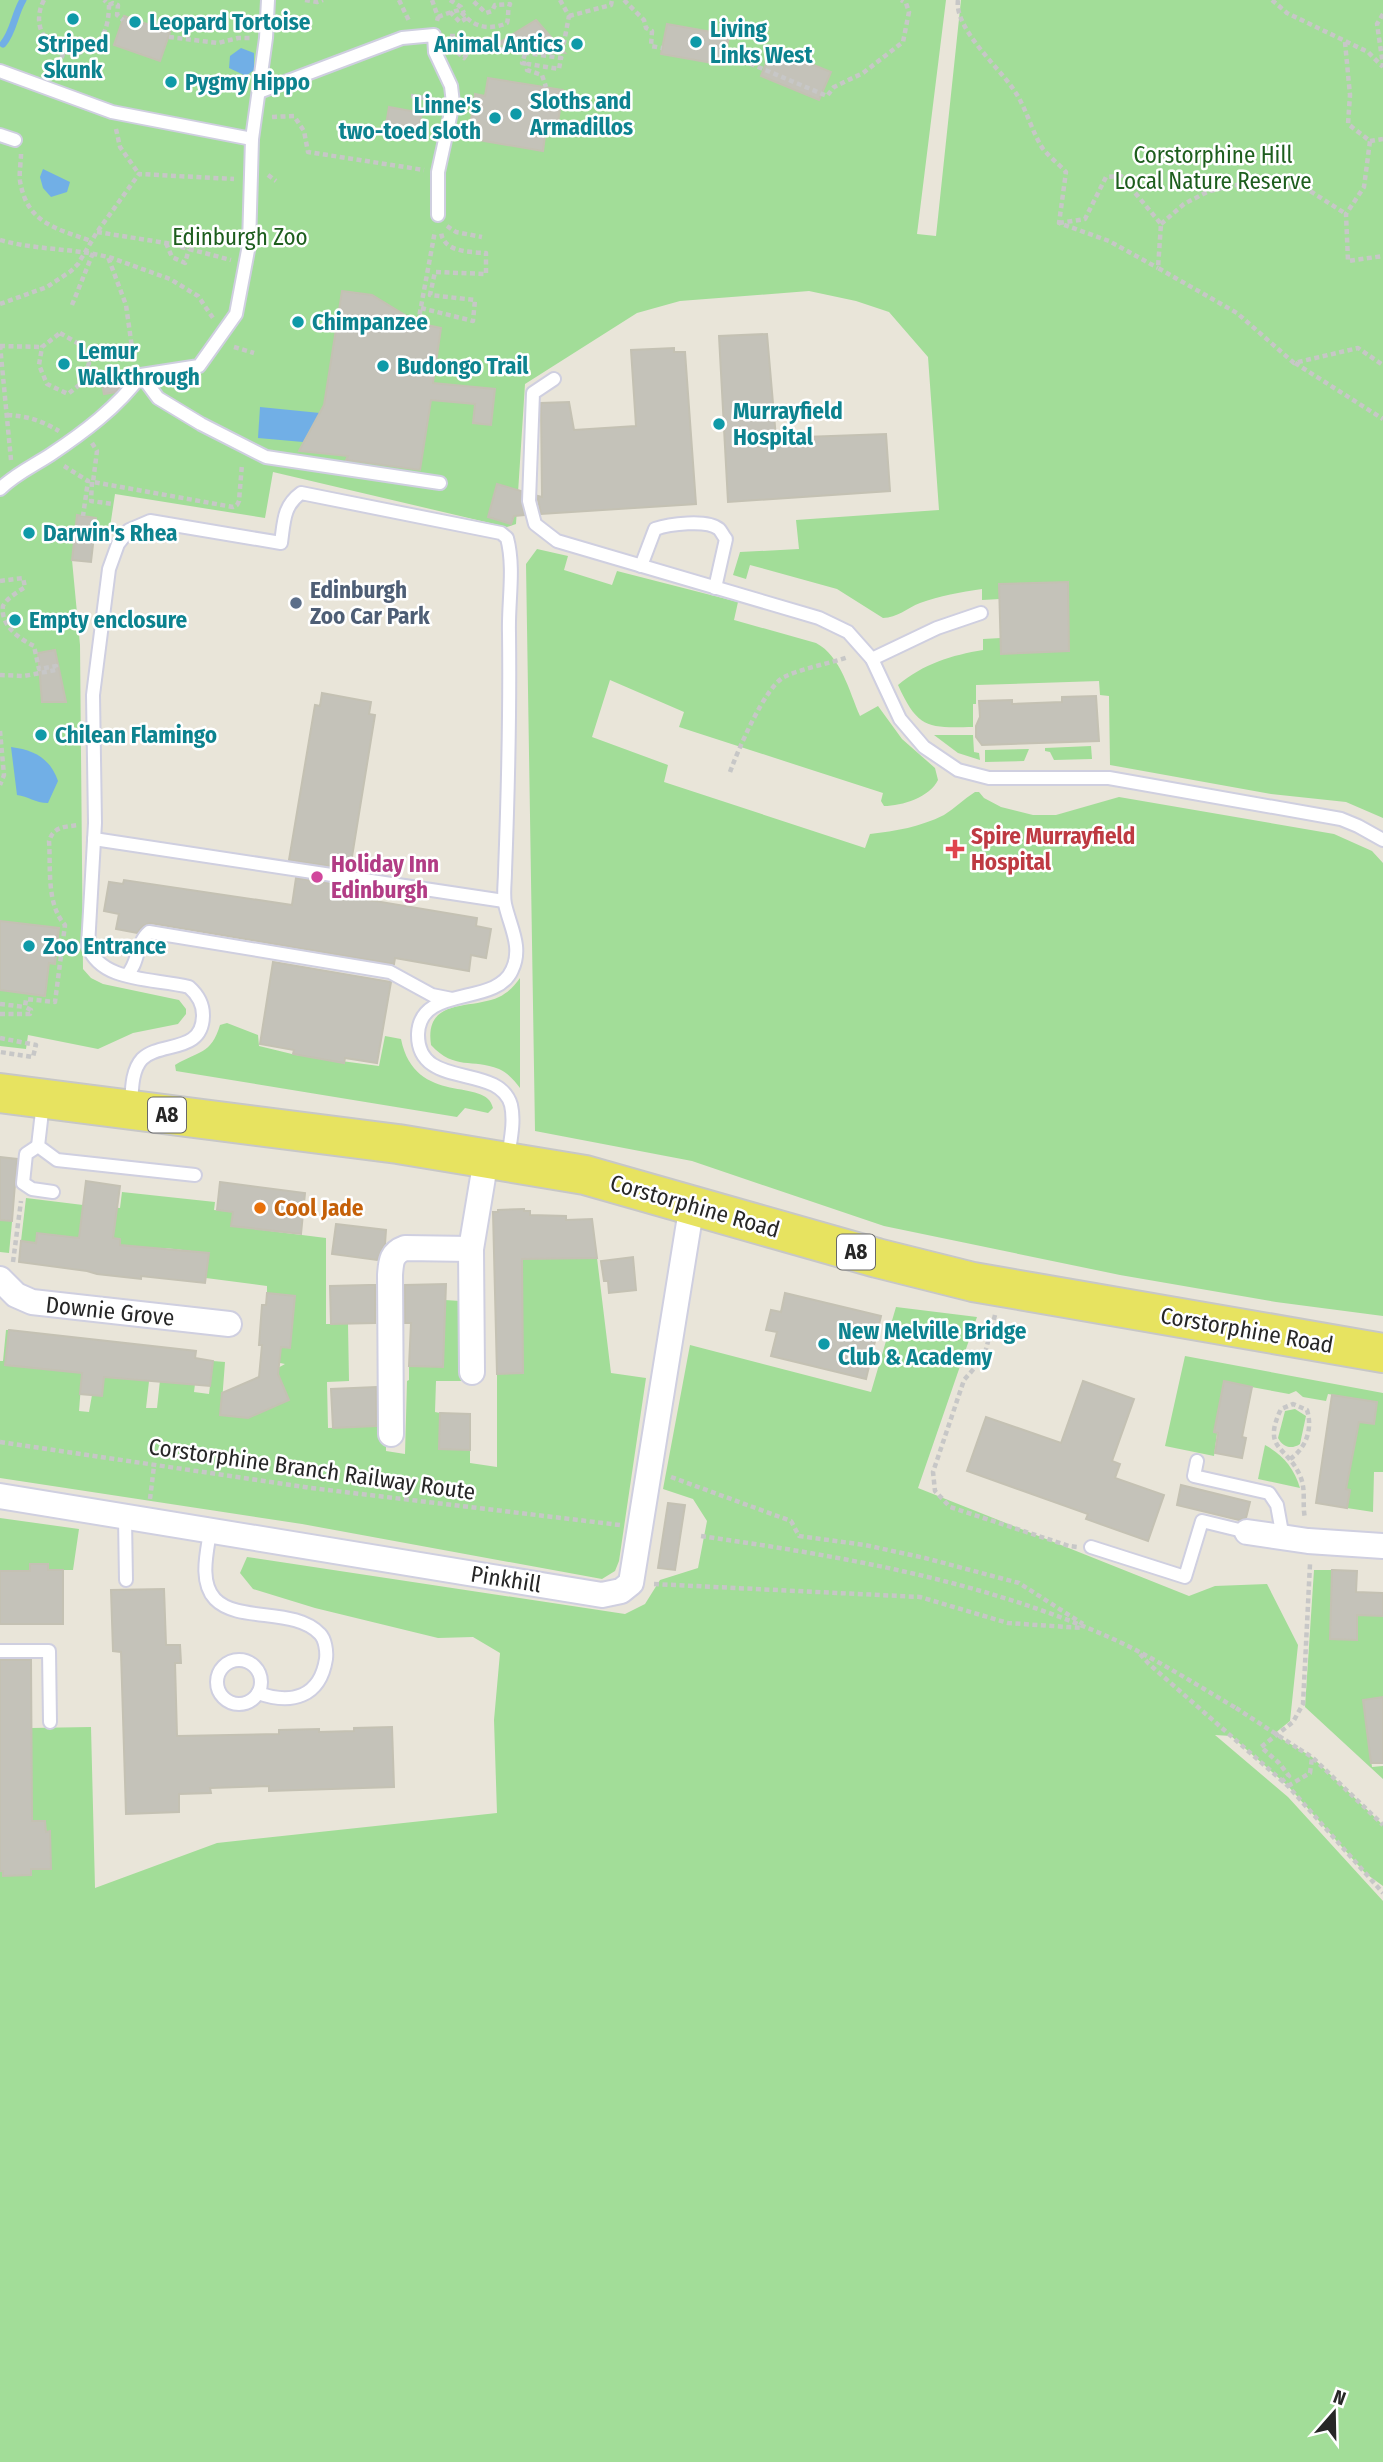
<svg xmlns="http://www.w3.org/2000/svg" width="1383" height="2462" font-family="'Fira Sans Condensed',sans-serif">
  <rect width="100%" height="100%" fill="#e9e5d9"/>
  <g fill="#a2dd98">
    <path d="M0,0H946L917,234L936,236L961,0H1383V818L1346,802L1271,794L1110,765L1109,696L1100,695L1099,681L976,685V704H973V727C928,728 918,729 898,685C923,664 952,655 983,650V639L1001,638L1002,654L1069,651L1068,582L1000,599L982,600V589C960,592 940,596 920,603C907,608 897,618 883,618L837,589L750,565L746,579L733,575L740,552L799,549L796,520L939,510L928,357L889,312L856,301L809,291L680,301L637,313L525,384L516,524L507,527L273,472L265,518L115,494L109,534L100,533L99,539L75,537L72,560L80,645L83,969L91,978L103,984L179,1000L186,1009V1014L178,1024L133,1033L98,1049L28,1035L26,1049L0,1046Z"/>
    <path d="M537,549L568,556L564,570L612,585L617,571L738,602L734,620L816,643C841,656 849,691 860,716L878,706L902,739L935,768L938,780C930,797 902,806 884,806L881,801L883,793L679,727L684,712L610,680L592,737L668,765L664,782L865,848L870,834C896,831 920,827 944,815C955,808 964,799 975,792H979L984,798L1001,807L1033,815H1056L1119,797L1334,834L1372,851L1383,863V1316L1276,1302L1120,1275L884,1226L692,1161L535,1131L526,564Z"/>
    <path d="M934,735H973L974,752L979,753L980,760L958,753Z"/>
    <path d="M1091,746L1092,759L1054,760L1050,752L1045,751V748Z"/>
    <path d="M1029,749L1024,761L985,762V750Z"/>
    <path d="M520,978V1088C515,1081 508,1073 499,1069C472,1058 455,1071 431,1045C424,997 471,1010 499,997C508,993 514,986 520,978Z"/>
    <path d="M227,1023L258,1035L259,1046L296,1055L379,1066L385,1036L401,1039C415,1108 487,1076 493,1108L488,1113L465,1108L457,1117L176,1071L175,1065C198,1051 211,1055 220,1025Z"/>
    <path d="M122,1192L215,1202L214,1210L233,1212L231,1226L326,1238V1324H348L349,1381L327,1382L328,1428L386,1426V1451L405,1454L407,1381L409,1380V1366L443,1367L445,1300L460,1301L461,1381H436L435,1412L440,1413L439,1449L470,1450V1463L497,1467V1374L523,1373L522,1258H597L611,1373L646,1378L619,1561L615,1571L602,1579L302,1524L0,1478V1361H3L6,1330H9L5,1365L82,1373L79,1411L89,1412L92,1395L102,1396L104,1377L144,1380L148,1345L153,1346L146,1408H157L160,1380L195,1384L194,1392L209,1394L213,1361L225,1362L221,1415L230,1416L289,1400L276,1369L285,1364L261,1359V1356L279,1358L281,1347L290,1348L295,1296L267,1293V1286L206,1278L209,1253L165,1248L164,1256L120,1245V1239L112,1238L95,1206L120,1208Z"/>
    <path d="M26,1198L83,1205L79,1238L37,1233L34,1263L21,1241Z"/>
    <path d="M0,1201L14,1202L9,1253L0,1252Z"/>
    <path d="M896,1307L977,1317L918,1488L1189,1596L1215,1586L1267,1584L1298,1645L1290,1721L1274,1734L1312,1757L1383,1825V1886L1365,1873L1288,1786L1231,1736L1215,1735L1288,1797L1383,1901V2462H0V1871H3L4,1876L30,1875L31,1869H50V1832H46L45,1821H32V1728L91,1727L95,1888L217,1843L497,1813L494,1720L500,1653L473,1637L438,1638L315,1608L253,1589L240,1573L247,1557L625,1614L645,1604L660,1580L698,1568L707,1521L693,1499L663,1489L690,1345L871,1392Z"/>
    <path d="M1185,1356L1383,1393V1472H1374L1373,1512L1347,1508L1350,1490L1346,1489L1359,1422L1374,1424L1377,1402L1328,1394L1326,1401L1303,1397L1296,1391L1289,1394L1224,1382L1214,1456L1165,1446Z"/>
    <path d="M1295,1409L1306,1416L1300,1444C1291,1450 1283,1447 1278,1438L1285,1411Z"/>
    <path d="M1265,1445C1283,1455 1294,1468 1300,1488L1258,1479Z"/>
    <path d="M0,1518L79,1529L73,1570H48V1564H30V1571H0Z"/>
    <path d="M1314,1570H1332L1330,1639L1356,1640L1357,1615L1383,1616V1697L1363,1700L1372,1767L1383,1766V1779L1305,1707Z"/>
  </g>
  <g fill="#71afe6">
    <path d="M241,48L254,53V70L246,76L229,68L230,56Z"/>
    <path d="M43,169L70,182L67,192L51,197L43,188L40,177Z"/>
    <path d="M260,407L320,413L303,442L258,438Z"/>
    <path d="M11,747C34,750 50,758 58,781L48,803C35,803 28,796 17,795Z"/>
  </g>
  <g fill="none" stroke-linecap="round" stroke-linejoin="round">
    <path stroke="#71afe6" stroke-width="7" d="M3,44C14,31 14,15 23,0"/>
  </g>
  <g fill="#c4c2b9" stroke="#c4c1b3" stroke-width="2">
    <path d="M124,16L170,32L160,61L114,45Z"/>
    <path d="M536,20L565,53L497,44Z"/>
    <path d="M667,24L729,35L724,65L661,54Z"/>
    <path d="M772,48L831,72L819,100L761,76Z"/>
    <path d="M488,78L563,90L557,129L546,128L543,151L478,140L479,134L469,133L475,94L485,96Z"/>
    <path d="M389,107L422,113L418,130L386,125Z"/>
    <path d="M342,291L372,295L418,323L441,328L433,383L495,389L491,425L473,423L475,404L431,400L420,470L346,460L348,456L299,451L324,405Z"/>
    <path d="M767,334L776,438L886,434L890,491L728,502L719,336Z"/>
    <path d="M674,348V352H685L696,504L541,514L538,500V496L542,497L541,403L569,402L574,430L636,426L631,350Z"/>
    <path d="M119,371L122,384L116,392L104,394L100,375Z"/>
    <path d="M497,484L521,491L524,515L514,516L511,524L488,517Z"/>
    <path d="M77,515L96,518L91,562L72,560Z"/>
    <path d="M1068,582L1069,651L1001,654L999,584Z"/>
    <path d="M55,650L66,702H42L38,653Z"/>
    <path d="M322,693L371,702L369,714L375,715L350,869L289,860L315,705L320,706Z"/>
    <path d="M1096,696L1099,741L982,745L976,737V726L980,717L979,701L1012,700V704L1062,702V697Z"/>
    <path d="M296,878L347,886L345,896L477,918L476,926L491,929L486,958L471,955L469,971L395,958L394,964L150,923L143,926L137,933L116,929L119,914L104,911L109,882L123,884L124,880L292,905Z"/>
    <path d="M0,921L59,928L55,964L49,963L45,996L0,990Z"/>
    <path d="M273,962L391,982L377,1063L345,1058L344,1063L293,1054L294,1050L260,1044Z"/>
    <path d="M0,1157L17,1159L12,1221L0,1220Z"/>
    <path d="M86,1181L120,1186L113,1238L120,1239V1245L209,1253L205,1283L141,1276V1279L97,1274L87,1271L19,1262L21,1241L36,1243L37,1233L79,1238Z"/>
    <path d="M220,1182L305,1193L301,1234L231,1226L233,1212L217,1210Z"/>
    <path d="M524,1209V1211H530V1215L566,1216V1220L592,1219L597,1258L522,1259L523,1373L497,1374L493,1212H498V1210Z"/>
    <path d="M336,1224L386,1230L385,1244L377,1260L332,1254Z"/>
    <path d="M633,1257L636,1290L609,1293L608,1281H604L601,1261Z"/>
    <path d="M446,1284L443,1367L409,1366L411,1323H405V1285Z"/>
    <path d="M369,1285H375V1323L331,1324L330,1286Z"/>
    <path d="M267,1293L295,1296L290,1348L281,1347L278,1374L289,1400L248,1418L220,1415L222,1393L259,1377L262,1345H259L262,1305H266Z"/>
    <path d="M785,1293L881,1316L866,1379L771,1356L777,1332L766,1330L771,1310L781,1312Z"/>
    <path d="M9,1330L196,1351L195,1358L213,1361L210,1386L104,1377L102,1396L80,1394L82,1373L5,1365Z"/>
    <path d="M1083,1381L1134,1399L1112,1461L1120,1464L1115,1478L1164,1495L1148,1541L1086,1519L1088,1514L967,1471L986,1417L1061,1443Z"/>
    <path d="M1224,1381L1252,1387L1242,1437L1246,1438L1242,1458L1215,1453L1218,1433L1214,1432Z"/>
    <path d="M376,1387V1426L333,1428L331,1389Z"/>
    <path d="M1332,1395L1377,1402L1374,1424L1359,1422L1346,1489L1350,1490L1347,1508L1316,1503Z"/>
    <path d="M440,1413L470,1414V1450L439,1449Z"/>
    <path d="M1181,1485L1250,1502L1246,1518L1239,1520L1177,1505Z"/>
    <path d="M668,1503L685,1505L675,1570L658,1568Z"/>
    <path d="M30,1564H48V1570H63V1624H0V1571H30Z"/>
    <path d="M1332,1570L1357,1571L1356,1592L1383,1593V1616L1357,1615V1640L1330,1639Z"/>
    <path d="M164,1589L166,1645H180L181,1663H175L177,1736L279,1734V1730L319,1729V1732L354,1731V1728L392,1727L394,1787L269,1791V1786L210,1788L211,1793L179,1794V1812L126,1814L121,1652L113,1651L111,1590Z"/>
    <path d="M0,1660H31L32,1821H45L46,1832L50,1831L51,1869H31V1875L3,1876V1871H0Z"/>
    <path d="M1383,1697V1763H1371L1363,1700Z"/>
  </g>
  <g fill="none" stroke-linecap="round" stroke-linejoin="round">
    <defs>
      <g id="service">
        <path d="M0,71L112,112L252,139"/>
        <path d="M259,92L402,38L434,35L435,52L451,86L453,103L438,172V215"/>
        <path d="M0,135L15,140"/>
        <path d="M141,375L158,398L201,424L266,457L440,483"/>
        <path d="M554,379L533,393L529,501L535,524L557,541L819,618L848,632L872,659L900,719L924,747L958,770L989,778H1109L1341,819L1358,826L1383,840"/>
        <path d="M0,489C15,474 33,466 50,455C83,433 118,407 141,375L199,366L236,314L249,245L252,139L266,38L268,0"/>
        <path d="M641,566L655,529C669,524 707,519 719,529C722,532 723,536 726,539L715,588"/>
        <path d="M872,659L937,628L981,613"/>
        <path d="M94,839L504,901"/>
        <path d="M127,975C139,963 136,943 149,932L390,972L432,995L452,999"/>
        <path d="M43,1103L38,1146L57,1160L195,1175"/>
        <path d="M131,1106C132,1092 131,1071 142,1059C160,1041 203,1054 203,1015C203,1003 198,995 189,987C155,978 101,983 88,946L95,823L93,695L109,569L118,544L129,530L150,521L281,543C284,522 283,506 301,493L501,533L507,538C515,568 508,602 509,633C510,713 508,793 505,872C505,882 503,894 505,904C510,927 523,947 512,970C496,1007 420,984 418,1034C417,1091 499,1062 511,1105C515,1122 510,1142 508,1158"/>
        <path d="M38,1146L26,1154L23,1183L32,1189L53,1192"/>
        <path d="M1197,1461L1194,1476L1269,1493L1277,1505L1283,1538"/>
        <path d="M125,1518L126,1580"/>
        <path d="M210,1532C207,1552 199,1582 215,1599C238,1623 295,1607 320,1634C325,1639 327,1651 326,1659C320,1697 292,1705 258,1693"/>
        <path d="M1091,1547L1185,1577L1202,1521L1247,1532"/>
        <path d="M0,1651H49L50,1722"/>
        <circle cx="239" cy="1682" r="22"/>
      </g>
      <g id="minor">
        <path d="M0,1279L16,1295L32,1302L229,1324"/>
        <path d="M472,1372L471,1249L486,1159"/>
        <path d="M391,1434L390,1275C391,1262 391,1253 405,1248L471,1249"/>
        <path d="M0,1496L602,1595L621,1591L631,1583L692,1204"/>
        <path d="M1247,1532L1308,1541L1383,1546"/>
      </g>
      <path id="primary" d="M0,1093L398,1144L585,1175L877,1258L973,1282L1383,1353"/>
    </defs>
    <use href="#service" stroke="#cfcfe0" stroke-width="16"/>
    <use href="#minor" stroke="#cfcfe0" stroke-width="28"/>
    <use href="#primary" stroke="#c7c7c7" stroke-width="42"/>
    <g stroke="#c7c7c7" stroke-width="4.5" stroke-dasharray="5 3.5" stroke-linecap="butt">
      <path d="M44,0C17,52 109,85 109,5L104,0"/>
      <path d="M305,0L317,2L323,0"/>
      <path d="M399,0L410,23"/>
      <path d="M432,0L438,17L437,21"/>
      <path d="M450,0L461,7L464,13"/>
      <path d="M560,0L569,16L561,58"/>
      <path d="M624,0L644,20L646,28L652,31L651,46L662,48"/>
      <path d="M958,0C954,27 996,65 1011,86C1025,104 1029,124 1040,144C1045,154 1058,163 1066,172L1059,223L1109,241L1158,268"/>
      <path d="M1272,0L1287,13L1368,52L1383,67"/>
      <path d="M109,5L113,3L118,5L117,15L123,20"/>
      <path d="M1383,14L1377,24L1383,65"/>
      <path d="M569,16L611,5L612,0"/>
      <path d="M438,17C445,14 452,12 459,10L467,18L460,22L450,12"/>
      <path d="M467,18C478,29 494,29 507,23C509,16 507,11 510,4L495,5L492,11L486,13L472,0"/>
      <path d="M450,36H459L457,52L464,58L473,45L561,58L559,69L528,64L527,70L542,75L546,87"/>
      <path d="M169,37L218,43L238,38H251"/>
      <path d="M1345,42L1350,95L1348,124L1370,141L1364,187L1346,214L1348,261L1383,256"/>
      <path d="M525,54L522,63L528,64"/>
      <path d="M725,59L744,61L827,96L834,87L863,73L903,42L909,12L906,3L901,0"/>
      <path d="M56,74L64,51"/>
      <path d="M411,96L438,100"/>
      <path d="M272,117L294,116L304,131L308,152L424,170"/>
      <path d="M116,129L120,147L139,174"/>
      <path d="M1370,141L1383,139"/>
      <path d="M21,154C21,162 19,172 20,181C27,223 55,228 91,241"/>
      <path d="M268,175L276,181"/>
      <path d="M1059,223L1085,219L1106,177L1121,176L1161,224L1158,268L1237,313L1294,363L1358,348L1383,365"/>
      <path d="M1161,224L1184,204L1207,192L1233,185L1307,189L1346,214"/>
      <path d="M447,226L456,232L482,237"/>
      <path d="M97,232L166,243L231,260"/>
      <path d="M0,240C35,250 72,248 108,257L126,305L134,362"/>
      <path d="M166,243L172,257L185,263L189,249"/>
      <path d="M109,257L170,279L198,296L213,318"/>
      <path d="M0,304L47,287L71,271L78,264L97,232L139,174L234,179"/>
      <path d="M72,305L93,253"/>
      <path d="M421,308L473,321L475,300L430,295L435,272L486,274V253C469,252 442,252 441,231"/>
      <path d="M418,323L435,231"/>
      <path d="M60,333L81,345L89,363L83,382L68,394L47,384L39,365L42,347Z"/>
      <path d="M0,345L11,460"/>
      <path d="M0,346L42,347"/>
      <path d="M234,347L254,353"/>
      <path d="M1295,363L1383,419"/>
      <path d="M7,415C28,416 42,421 59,431"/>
      <path d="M92,443L97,451L93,482L233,507L237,505L239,501L242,464"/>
      <path d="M64,466L88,481L83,516"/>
      <path d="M92,482L91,501L113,504"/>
      <path d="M0,581L23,578L25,587C18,592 7,598 3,606C0,626 20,639 34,646L39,669L56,666V670L24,676L0,675"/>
      <path d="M0,731L4,775L0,785"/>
      <path d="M730,772C738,750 765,687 784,677C803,668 828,664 848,657"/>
      <path d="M0,1004L25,1007"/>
      <path d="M0,1014H30L31,1010L25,1007L26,999L55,1002L65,925C46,904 51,868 49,841C54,826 64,827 79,825"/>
      <path d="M0,1038L36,1045L33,1057L0,1052"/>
      <path d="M13,1262L21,1201"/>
      <path d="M995,1315L984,1357L964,1380L933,1472L935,1491L950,1507L1069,1546L1077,1547"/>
      <path d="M0,1442L311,1488L620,1525"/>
      <path d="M1290,1459C1306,1448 1313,1429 1307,1410L1293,1404L1281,1409C1261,1451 1288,1445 1301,1478C1306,1492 1302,1504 1305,1518"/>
      <path d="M671,1477L791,1521L799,1536L865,1545L925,1558L1019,1583L1083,1624"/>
      <path d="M150,1499L154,1466"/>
      <path d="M701,1536C840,1556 982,1580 1111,1638C1155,1658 1195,1684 1236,1708"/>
      <path d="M654,1584L920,1597L1008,1623L1082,1628"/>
      <path d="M1140,1654L1149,1664L1288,1786L1383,1893"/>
      <path d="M1299,1749L1312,1757L1383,1825"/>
      <path d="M1281,1782L1289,1776L1279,1763L1261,1747L1293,1722L1303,1704L1310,1564"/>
      <path d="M1288,1786L1310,1773L1312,1758"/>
    </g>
    <use href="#service" stroke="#fff" stroke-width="12"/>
    <use href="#minor" stroke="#fff" stroke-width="24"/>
    <use href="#primary" stroke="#e7e360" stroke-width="38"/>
    <path stroke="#c7c7c7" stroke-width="4.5" stroke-dasharray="5 3.5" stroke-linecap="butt" d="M1236,1708L1299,1749"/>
  </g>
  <g fill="#0f9aa8" stroke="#fff" stroke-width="2.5">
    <circle cx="73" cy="19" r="7"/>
    <circle cx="135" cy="22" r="7"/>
    <circle cx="696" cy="42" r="7"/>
    <circle cx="577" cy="44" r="7"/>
    <circle cx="171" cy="82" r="7"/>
    <circle cx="516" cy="114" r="7"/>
    <circle cx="495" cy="118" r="7"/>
    <circle cx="298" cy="322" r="7"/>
    <circle cx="64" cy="364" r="7"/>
    <circle cx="383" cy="366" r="7"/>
    <circle cx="719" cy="424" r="7"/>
    <circle cx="29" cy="533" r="7"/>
    <circle cx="15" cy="620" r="7"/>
    <circle cx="41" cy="735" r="7"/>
    <circle cx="29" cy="946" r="7"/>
    <circle cx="824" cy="1344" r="7"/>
  </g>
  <circle fill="#5c6f8a" stroke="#fff" stroke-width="2.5" cx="296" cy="603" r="7"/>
  <path fill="#e0444e" stroke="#fff" stroke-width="2.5" d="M951.5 838.5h7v7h7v7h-7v7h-7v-7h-7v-7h7z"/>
  <circle fill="#d1479c" stroke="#fff" stroke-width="2.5" cx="317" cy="877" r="7"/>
  <circle fill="#e8710a" stroke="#fff" stroke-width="2.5" cx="260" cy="1208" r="7"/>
  <g text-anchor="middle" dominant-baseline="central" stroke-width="5" stroke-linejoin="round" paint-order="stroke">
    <g fill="#fff" stroke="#686868" stroke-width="2">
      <rect x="148" y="1097.5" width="38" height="35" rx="5"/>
      <rect x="837" y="1234.5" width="38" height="35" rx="5"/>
    </g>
    <g font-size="21" font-weight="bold" fill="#272727">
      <text x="167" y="1115">A8</text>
      <text x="856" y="1252">A8</text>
    </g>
    <g font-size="23" font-weight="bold" fill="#0d838f" stroke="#fff" text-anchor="start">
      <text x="149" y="22">Leopard Tortoise</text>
      <text x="710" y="29">Living<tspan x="710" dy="26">Links West</tspan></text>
      <text x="73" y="44" text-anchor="middle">Striped<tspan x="73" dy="26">Skunk</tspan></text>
      <text x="563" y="44" text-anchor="end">Animal Antics</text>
      <text x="185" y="82">Pygmy Hippo</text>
      <text x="530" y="101">Sloths and<tspan x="530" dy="26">Armadillos</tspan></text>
      <text x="481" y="105" text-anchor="end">Linne's<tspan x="481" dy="26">two-toed sloth</tspan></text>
      <text x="312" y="322">Chimpanzee</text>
      <text x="78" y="351">Lemur<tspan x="78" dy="26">Walkthrough</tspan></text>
      <text x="397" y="366">Budongo Trail</text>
      <text x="733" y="411">Murrayfield<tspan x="733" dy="26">Hospital</tspan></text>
      <text x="43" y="533">Darwin's Rhea</text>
      <text x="29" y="620">Empty enclosure</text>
      <text x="55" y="735">Chilean Flamingo</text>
      <text x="43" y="946">Zoo Entrance</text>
      <text x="838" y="1331">New Melville Bridge<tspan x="838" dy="26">Club &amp; Academy</tspan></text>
    </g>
    <g font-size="23" fill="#1d5e1d" stroke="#fff">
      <text x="1213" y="155">Corstorphine Hill<tspan x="1213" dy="26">Local Nature Reserve</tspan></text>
      <text x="240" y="237">Edinburgh Zoo</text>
    </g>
    <g font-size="23" font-weight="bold" fill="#4e5e75" stroke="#fff" text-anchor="start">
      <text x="310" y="590">Edinburgh<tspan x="310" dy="26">Zoo Car Park</tspan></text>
    </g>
    <g font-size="23" font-weight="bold" fill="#be3a42" stroke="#fff" text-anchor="start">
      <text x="971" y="836">Spire Murrayfield<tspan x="971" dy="26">Hospital</tspan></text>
    </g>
    <g font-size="23" font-weight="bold" fill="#b23c85" stroke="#fff" text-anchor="start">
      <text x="331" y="864">Holiday Inn<tspan x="331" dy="26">Edinburgh</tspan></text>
    </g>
    <g font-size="23" fill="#272727" stroke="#fff">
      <text transform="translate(695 1206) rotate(16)">Corstorphine Road</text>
      <text transform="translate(110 1311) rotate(6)">Downie Grove</text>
      <text transform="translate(1247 1330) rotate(10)">Corstorphine Road</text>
      <text transform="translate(312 1469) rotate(8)">Corstorphine Branch Railway Route</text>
      <text transform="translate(506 1579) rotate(9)">Pinkhill</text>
    </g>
    <g font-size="23" font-weight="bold" fill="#c56008" stroke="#fff" text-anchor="start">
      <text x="274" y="1208">Cool Jade</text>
    </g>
  </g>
  <g transform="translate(1334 2413) rotate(20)" stroke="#ffffff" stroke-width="5" paint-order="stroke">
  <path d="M0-5L12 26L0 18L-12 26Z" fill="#272727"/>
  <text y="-10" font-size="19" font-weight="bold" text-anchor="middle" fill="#272727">N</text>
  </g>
</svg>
